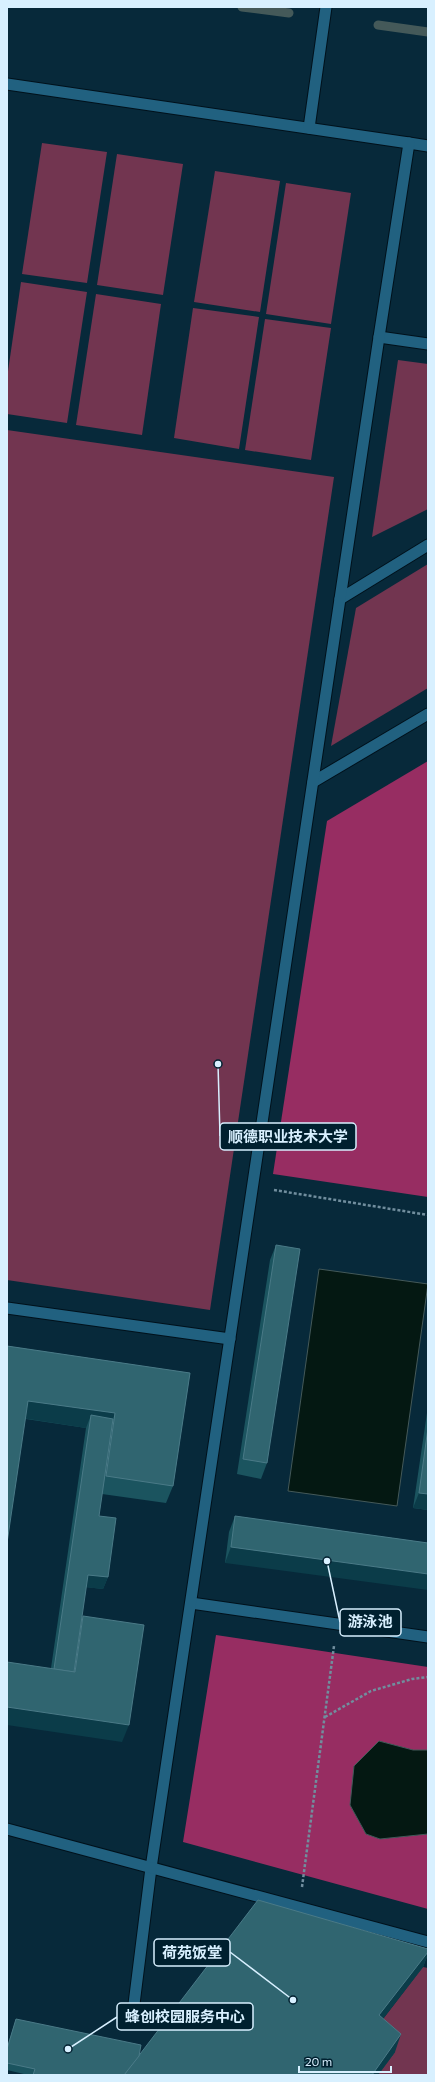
<svg xmlns="http://www.w3.org/2000/svg" width="435" height="2082" font-family="Commissioner,'Noto Sans SC',sans-serif">
  <rect width="100%" height="100%" fill="#07293a"/>
  <g fill="#723550">
    <path d="M42,143L107,152L87,283L22,274Z"/>
    <path d="M117,154L183,164L163,295L97,285Z"/>
    <path d="M215,171L280,181L260,312L194,302Z"/>
    <path d="M286,183L351,193L331,324L266,314Z"/>
    <path d="M21,282L87,292L67,423L7,414V378Z"/>
    <path d="M96,294L161,304L142,435L76,425Z"/>
    <path d="M193,308L259,317L239,449L174,438Z"/>
    <path d="M265,319L331,328L311,460L245,450Z"/>
    <path d="M398,360L428,364V509L372,537Z"/>
    <path d="M7,430L334,477L210,1310L7,1280Z"/>
    <path d="M428,564V688L331,746L356,608Z"/>
    <path d="M423,1967L428,1968V2075H378L395,2052L373,2032Z"/>
  </g>
  <g fill="#972d62">
    <path d="M428,761V1197L273,1174L327,821Z"/>
    <path d="M216,1635L428,1667V1750H413L379,1741L350,1805L366,1834L380,1839L428,1834V1909L183,1842Z"/>
  </g>
  <g fill="#041812" stroke="#445959">
    <path d="M319,1269L428,1284L397,1506L288,1491Z"/>
    <path d="M379,1741L413,1750H428V1834L380,1839L366,1834L350,1805L354,1766Z"/>
  </g>
  <g fill="none" stroke-linecap="round" stroke-linejoin="round">
    <g stroke="#445959" stroke-width="9">
      <path d="M242,7L289,13"/>
      <path d="M378,25L428,32"/>
    </g>
    <defs>
      <g id="service">
        <path d="M409,143L428,146"/>
        <path d="M379,337L428,344"/>
        <path d="M340,599L428,545"/>
        <path d="M313,782L428,714"/>
        <path d="M191,1603L428,1637"/>
        <path d="M134,2004L151,1868"/>
      </g>
      <g id="minor">
        <path d="M7,84L409,143L379,337L151,1868"/>
        <path d="M309,128L326,7"/>
        <path d="M7,1308L230,1339"/>
        <path d="M7,1829L428,1942"/>
      </g>
    </defs>
    <use href="#service" stroke="#01111b" stroke-width="13"/>
    <use href="#minor" stroke="#01111b" stroke-width="13"/>
    <g stroke="#718e9e" stroke-width="2.5" stroke-dasharray="3 2" stroke-linecap="butt">
      <path d="M274,1190L428,1215"/>
      <path d="M325,1717L371,1691L412,1679L428,1677"/>
      <path d="M302,1887L334,1646"/>
    </g>
    <use href="#service" stroke="#216180" stroke-width="11"/>
    <use href="#minor" stroke="#216180" stroke-width="11"/>
  </g>
  <g fill="#1b545f">
    <path d="M276,1245L267,1463L261,1479L237,1474L270,1260Z"/>
    <path d="M7,1346L190,1373L173,1486L166,1503L102,1494L99,1516L108,1577L103,1589L86,1587L81,1620L83,1616L122,1742L51,1668L86,1428L26,1419Z"/>
    <path d="M428,1406V1510L413,1508Z"/>
    <path d="M235,1516L428,1543L225,1563L229,1532Z"/>
    <path d="M428,1949V1954L423,1967L383,2018L395,2052L378,2075H28L7,2070V2047L16,2019L139,2056Z"/>
  </g>
  <g fill="#0b3c49">
    <path d="M28,1401L115,1413L109,1431L91,1415L86,1428L22,1418Z"/>
    <path d="M419,1493L428,1494V1510L413,1508Z"/>
    <path d="M231,1547L428,1574V1590L225,1563Z"/>
    <path d="M88,1575L108,1577L103,1589L84,1587Z"/>
    <path d="M7,1707L129,1725L122,1742L7,1725Z"/>
    <path d="M428,1952V1954L423,1967L373,2032L379,2015Z"/>
    <path d="M401,2034L395,2052L378,2075H372Z"/>
  </g>
  <g fill="#306570" stroke="#4a7a87">
    <path d="M276,1245L300,1249L267,1463L243,1459Z"/>
    <path d="M7,1346L190,1373L173,1486L106,1476L115,1413L28,1401L7,1543Z"/>
    <path d="M91,1415L113,1419L99,1516L116,1518L108,1577L88,1575L74,1672L54,1669Z"/>
    <path d="M428,1428V1494L419,1493Z"/>
    <path d="M235,1516L428,1543V1574L231,1547Z"/>
    <path d="M83,1616L144,1625L129,1725L7,1707V1662L75,1672Z"/>
    <path d="M258,1900L428,1949V1952L379,2015L401,2034L372,2075H124Z"/>
    <path d="M16,2019L141,2045L139,2056L124,2075H33L35,2069L7,2063V2049Z"/>
  </g>
  <path fill="none" stroke="#d8f0ff" stroke-width="1.5" d="M218 1064L220 1136M327 1561L340 1622M293 2000L230 1952M68 2049L117 2017"/>
  <g fill="#d8f0ff" stroke="#00202f" stroke-width="1.5">
    <circle cx="218" cy="1064" r="4"/>
    <circle cx="327" cy="1561" r="4"/>
    <circle cx="293" cy="2000" r="4"/>
    <circle cx="68" cy="2049" r="4"/>
  </g>
  <g fill="#00202f" stroke="#d8f0ff" stroke-width="1.5">
    <rect x="220" y="1123" width="136" height="27" rx="4"/>
    <rect x="340" y="1609" width="61" height="27" rx="4"/>
    <rect x="154" y="1939" width="76" height="27" rx="4"/>
    <rect x="117" y="2003" width="136" height="27" rx="4"/>
  </g>
  <g font-size="15" text-anchor="middle" font-weight="bold" fill="#d8f0ff">
    <text x="288" y="1142">顺德职业技术大学</text>
    <text x="370" y="1627">游泳池</text>
    <text x="192" y="1958">荷苑饭堂</text>
    <text x="185" y="2022">蜂创校园服务中心</text>
  </g>
  <rect width="435" height="2082" fill="none" stroke="#d8f0ff" stroke-width="16"/>
  <path d="M299 2066v6h92v-6" fill="none" stroke="#d8f0ff" stroke-width="2"/>
  <text x="305" y="2066" font-size="12" fill="#d8f0ff" stroke="#00202f" stroke-width="3" paint-order="stroke">20 m</text>
</svg>
